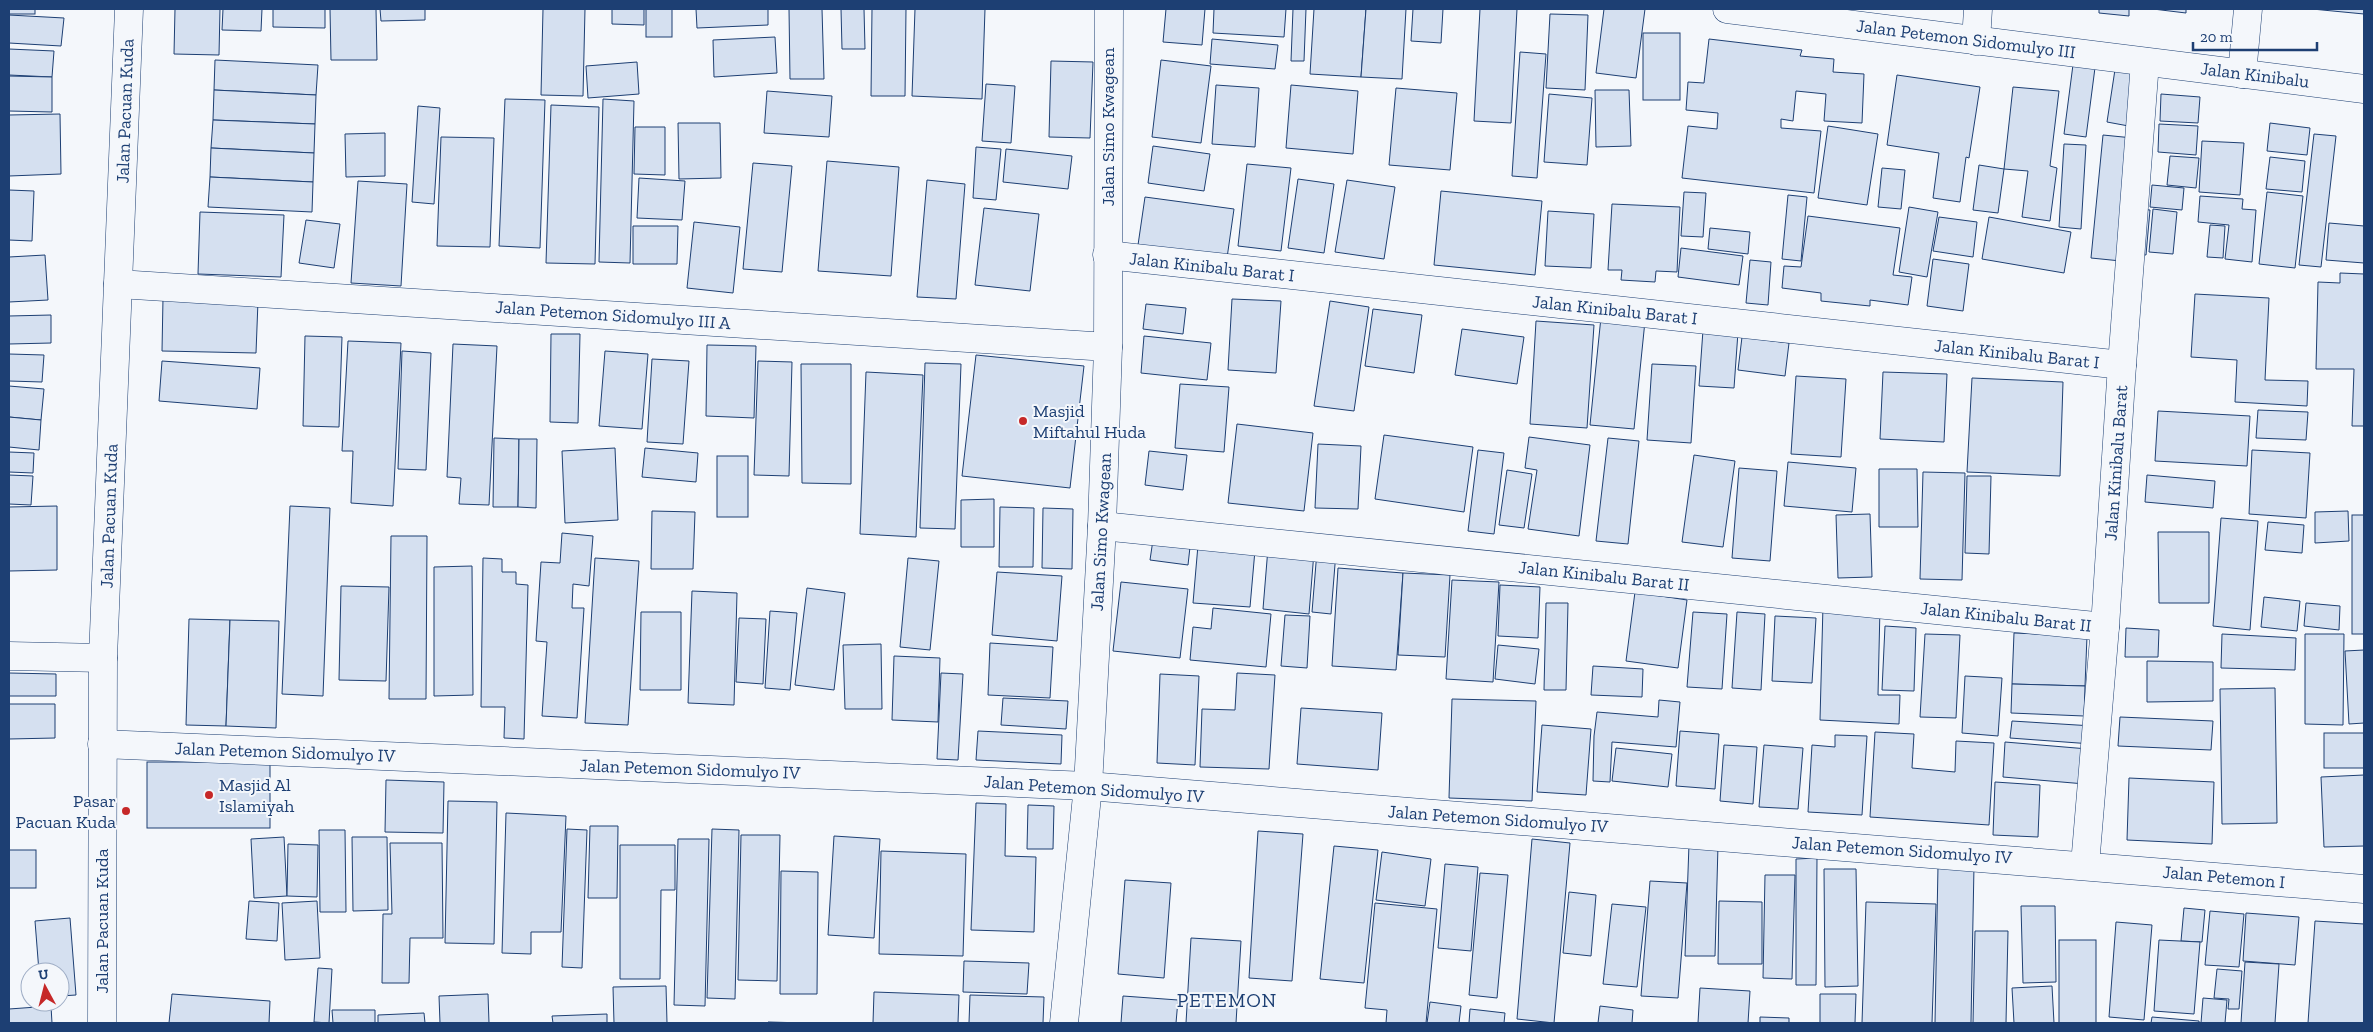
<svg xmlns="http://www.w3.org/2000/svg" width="2373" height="1032" font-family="'Zilla Slab',serif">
  <rect width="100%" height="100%" fill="#f4f7fb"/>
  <g fill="#d5e0f0" stroke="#1d3f73">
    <rect x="9" y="9" width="26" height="5"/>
    <path d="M175,9H220L219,55L174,54Z"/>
    <path d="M223,9H262L261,31L222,30Z"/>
    <path d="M273,9H325V28L273,27Z"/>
    <path d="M330,9H376L377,60H331Z"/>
    <path d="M380,9H425V20L381,21Z"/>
    <path d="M543,9H585L583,96L541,95Z"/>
    <path d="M612,9H644V25L612,24Z"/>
    <rect x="646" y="9" width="26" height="28"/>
    <path d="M696,9H768V25L697,28Z"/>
    <path d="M789,9H822L824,79H790Z"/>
    <path d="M841,9H864L865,49H842Z"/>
    <path d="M872,9H906L905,96H871Z"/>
    <path d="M915,9H985L982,99L912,96Z"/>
    <path d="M1166,9H1205L1202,45L1163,42Z"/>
    <path d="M1214,9H1286L1284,37L1213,33Z"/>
    <path d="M1293,9H1306L1304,61H1291Z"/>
    <path d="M1314,9H1366L1361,77L1310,74Z"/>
    <path d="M1366,9H1406L1402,79L1361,77Z"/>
    <path d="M1413,9H1443L1441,43L1411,41Z"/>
    <path d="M1480,9H1517L1511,123L1474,121Z"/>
    <path d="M1604,9H1645L1636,78L1596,73Z"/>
    <path d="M2099,9H2129V16L2099,13Z"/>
    <path d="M2153,9H2186V13Z"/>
    <path d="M2312,9H2364V14Z"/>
    <path d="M1550,14L1588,15L1585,90L1546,88Z"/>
    <path d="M9,15L64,18L61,46L9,43Z"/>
    <rect x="1643" y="33" width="37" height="67"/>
    <path d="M775,37L777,73L714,77L713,40Z"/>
    <path d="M1212,39L1278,45L1275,69L1210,64Z"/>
    <path d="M1709,39L1802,50L1800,56L1834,59L1833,72L1864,74L1862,123L1824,121L1826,94L1796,91L1793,121L1781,119V128L1821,131L1814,193L1682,178L1688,126L1717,129L1718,113L1686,110L1688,82L1704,83Z"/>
    <path d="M9,49L54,51L52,77L9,75Z"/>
    <path d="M1520,52L1546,54L1537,178L1512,176Z"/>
    <path d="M2074,57L2096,60L2086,137L2064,134Z"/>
    <path d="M215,60L318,65L316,95L214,90Z"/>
    <path d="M1161,60L1211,66L1201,143L1152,137Z"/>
    <path d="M1051,61L1093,62L1090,138L1049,137Z"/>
    <path d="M637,62L639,94L588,98L586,66Z"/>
    <path d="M2116,63L2144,67L2134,127L2107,122Z"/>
    <path d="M1897,75L1980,87L1969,158L1966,157L1960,202L1933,198L1939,153L1887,145Z"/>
    <path d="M9,76L52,77V112L9,111Z"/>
    <path d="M986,84L1015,86L1011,143L982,141Z"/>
    <path d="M1216,85L1259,88L1255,147L1212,144Z"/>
    <path d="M1291,85L1358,91L1353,154L1286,148Z"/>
    <path d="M2013,87L2059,91L2050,166L2057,168L2050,221L2022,217L2028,171L2004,169Z"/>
    <path d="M1396,88L1457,93L1450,170L1389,165Z"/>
    <path d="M214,90L316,95L315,124L213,120Z"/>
    <path d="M1595,90H1629L1631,146L1596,147Z"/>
    <path d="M767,91L832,96L829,137L764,133Z"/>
    <path d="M1549,94L1592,98L1587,165L1544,162Z"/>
    <path d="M2161,94L2200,97L2198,123L2160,121Z"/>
    <path d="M505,99L545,100L540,248L499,246Z"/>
    <path d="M603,99L634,101L630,263L599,262Z"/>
    <path d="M551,105L599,107L595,264L546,263Z"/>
    <path d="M418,106L440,108L434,204L412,202Z"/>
    <path d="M60,114L61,174L9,176V115Z"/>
    <path d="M213,120L315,124L314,153L211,148Z"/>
    <path d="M678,123H720L721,178L679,179Z"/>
    <path d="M2270,123L2310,128L2307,155L2267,151Z"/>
    <path d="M2159,124L2198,126L2196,155L2158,152Z"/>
    <path d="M1828,126L1878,134L1867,205L1818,198Z"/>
    <path d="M635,127H665V175L634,174Z"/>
    <path d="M385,133V176L346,177L345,134Z"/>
    <path d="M2314,134L2336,136L2321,267L2299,265Z"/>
    <path d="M2103,135L2133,138L2121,261L2091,258Z"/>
    <path d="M441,137L494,138L490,247L437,246Z"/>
    <path d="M2202,141L2244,143L2240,195L2199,192Z"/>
    <path d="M2064,144L2086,145L2081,229L2059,227Z"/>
    <path d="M1153,146L1210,154L1204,191L1148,183Z"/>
    <path d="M976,147L1001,149L996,200L973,198Z"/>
    <path d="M211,148L314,153L313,182L210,177Z"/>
    <path d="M1006,149L1072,156L1068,189L1003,182Z"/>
    <path d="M2170,156L2199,158L2196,188L2167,185Z"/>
    <path d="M2270,157L2305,161L2302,192L2266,189Z"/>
    <path d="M827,161L899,167L891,276L818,271Z"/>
    <path d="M753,163L792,166L782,272L743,269Z"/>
    <path d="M1247,164L1291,168L1281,251L1238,246Z"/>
    <path d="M1979,165L2004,169L1998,213L1973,210Z"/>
    <path d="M1882,168L1905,170L1901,209L1878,207Z"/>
    <path d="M210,177L313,182L312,212L208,207Z"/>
    <path d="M639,178L685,181L682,220L637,218Z"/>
    <path d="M1298,179L1334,184L1324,253L1288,248Z"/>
    <path d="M927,180L965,184L956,299L917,297Z"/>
    <path d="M1347,180L1395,187L1384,259L1335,252Z"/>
    <path d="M358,181L407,184L401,286L351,283Z"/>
    <path d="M2152,185L2184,188L2182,210L2150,207Z"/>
    <path d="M9,190L34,191L32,241L9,240Z"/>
    <path d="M1441,191L1542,201L1535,275L1434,265Z"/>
    <path d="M1684,192L1706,193L1703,237L1681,236Z"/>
    <path d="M2267,192L2303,196L2295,268L2259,264Z"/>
    <path d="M1788,195L1807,197L1801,261L1782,259Z"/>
    <path d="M2200,196L2243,199L2242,209L2256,210L2252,262L2225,259L2229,225L2198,222Z"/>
    <path d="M1145,197L1234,209L1227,258L1138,245Z"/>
    <path d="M1612,204L1680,207L1677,272L1656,271L1655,282L1621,280L1622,270H1608Z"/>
    <path d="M1909,207L1938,212L1927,277L1899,272Z"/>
    <path d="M984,208L1039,214L1030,291L975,285Z"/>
    <path d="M2139,209L2150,210L2146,255L2135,254Z"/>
    <path d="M2153,209L2177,212L2173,254L2149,252Z"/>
    <path d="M1548,211L1594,214L1591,268L1545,266Z"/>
    <path d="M200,212L284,215L281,277L198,274Z"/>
    <path d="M1808,216L1900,228L1893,275L1912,277L1908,305L1870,300V306L1821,301V293L1782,288L1784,266L1801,267Z"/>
    <path d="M1939,217L1977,222L1973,257L1933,251Z"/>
    <path d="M1989,217L2071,232L2064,273L1982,259Z"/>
    <path d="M306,220L340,224L334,268L299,263Z"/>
    <path d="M694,222L740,227L733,293L687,288Z"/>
    <path d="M2329,223L2364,226V263L2326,260Z"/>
    <path d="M2210,225L2225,226L2223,258L2207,257Z"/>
    <path d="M633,226H678L677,264H633Z"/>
    <path d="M1710,228L1750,232L1748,254L1708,249Z"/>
    <path d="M1681,248L1743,256L1739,285L1678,277Z"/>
    <path d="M45,255L48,300L9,302V257Z"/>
    <path d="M1933,259L1969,264L1963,311L1927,306Z"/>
    <path d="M1750,260L1771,262L1768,305L1746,303Z"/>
    <path d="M2340,273L2364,274V426H2352L2354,369H2316L2318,282L2340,283Z"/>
    <path d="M2195,294L2269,298L2265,380L2308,381L2307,406L2235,402L2237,360L2191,357Z"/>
    <path d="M163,298L258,301L256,353L162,351Z"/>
    <path d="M1232,299L1281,301L1276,373L1228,370Z"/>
    <path d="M1330,301L1369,307L1354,411L1314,406Z"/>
    <path d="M1146,304L1186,308L1183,334L1143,329Z"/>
    <path d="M1373,309L1422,315L1414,373L1365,366Z"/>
    <path d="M51,315V343L9,344V316Z"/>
    <path d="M1601,317L1645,321L1634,429L1590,425Z"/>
    <path d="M1536,321L1594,325L1587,428L1530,424Z"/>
    <path d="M1462,329L1524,337L1517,384L1455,375Z"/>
    <path d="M1703,330L1738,332L1734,388L1699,386Z"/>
    <path d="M551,334H580L578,423L550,422Z"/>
    <path d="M305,336L342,337L339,427L303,426Z"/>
    <path d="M1144,336L1211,343L1207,380L1141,373Z"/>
    <path d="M1742,337L1789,343L1785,376L1738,370Z"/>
    <path d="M348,341L401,343L393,506L351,503L353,451H342Z"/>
    <path d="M453,344L497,346L489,505L459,504L461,478L447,477Z"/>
    <path d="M707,345L756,346L754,418L706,416Z"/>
    <path d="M402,351L431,353L426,470L398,469Z"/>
    <path d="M605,351L648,354L642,429L599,426Z"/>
    <path d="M9,354L44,355L42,382L9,381Z"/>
    <path d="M976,355L1084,366L1070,488L962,476Z"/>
    <path d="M652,359L689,361L683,444L647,442Z"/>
    <path d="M162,361L260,368L257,409L159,401Z"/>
    <path d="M758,361L792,362L789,476L754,475Z"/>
    <path d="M925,363L961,364L955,529L920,528Z"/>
    <path d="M801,364H851V484L802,483Z"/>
    <path d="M1652,364L1696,366L1691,443L1647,440Z"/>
    <path d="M866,372L923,375L916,537L860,534Z"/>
    <path d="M1883,372L1947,374L1944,442L1880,439Z"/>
    <path d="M1796,376L1846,379L1841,457L1791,454Z"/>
    <path d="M1972,378L2063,382L2060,476L1967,472Z"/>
    <path d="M1180,384L1229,387L1224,452L1175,448Z"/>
    <path d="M9,386L44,389L41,420L9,417Z"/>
    <path d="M2258,410L2308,412L2306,440L2256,438Z"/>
    <path d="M2158,411L2250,416L2247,466L2155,461Z"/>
    <path d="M9,417L41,420L39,450L9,447Z"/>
    <path d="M1237,424L1313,433L1304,511L1228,503Z"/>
    <path d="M1384,435L1473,447L1464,512L1375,499Z"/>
    <path d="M1529,437L1590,445L1579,536L1528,529L1537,470L1525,468Z"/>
    <path d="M494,438L519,439L518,507H493Z"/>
    <path d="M1608,438L1639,441L1628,544L1596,541Z"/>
    <path d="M519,439H537L536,508L518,507Z"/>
    <path d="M1318,444L1361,446L1358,509L1315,508Z"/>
    <path d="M615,448L618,520L565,523L562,451Z"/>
    <path d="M645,448L698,453L696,482L642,477Z"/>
    <path d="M1478,450L1504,453L1494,534L1468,531Z"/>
    <path d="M2252,450L2310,453L2306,518L2249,514Z"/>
    <path d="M1149,451L1187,455L1183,490L1145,485Z"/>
    <path d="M9,452L34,453L33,473L9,472Z"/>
    <path d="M1694,455L1735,461L1723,547L1682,542Z"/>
    <rect x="717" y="456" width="31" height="61"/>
    <path d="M1788,462L1856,468L1852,512L1784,506Z"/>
    <path d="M1739,468L1777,471L1770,561L1732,558Z"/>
    <path d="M1879,469H1917L1918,527H1879Z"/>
    <path d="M1507,470L1532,474L1524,528L1499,525Z"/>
    <path d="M1923,472L1965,473L1962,580L1920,579Z"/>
    <path d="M9,475L33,476L31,505L9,504Z"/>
    <path d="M2147,475L2215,481L2213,508L2145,502Z"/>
    <path d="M1967,476H1991L1989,554L1965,553Z"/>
    <path d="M994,499V547H961V500Z"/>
    <path d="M57,506V570L9,571V507Z"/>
    <path d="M290,506L330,508L323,696L282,694Z"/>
    <path d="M1000,507L1034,508L1033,567H999Z"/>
    <path d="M1043,508L1073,509L1072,569L1042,568Z"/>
    <path d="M652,511L695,512L693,569H651Z"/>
    <path d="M2348,511L2349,541L2315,543V512Z"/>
    <path d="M1870,514L1872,577L1838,578L1836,515Z"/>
    <rect x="2352" y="515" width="12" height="119"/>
    <path d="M2221,518L2258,521L2250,630L2213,626Z"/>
    <path d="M2268,522L2304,525L2302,553L2265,550Z"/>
    <path d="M2158,532H2209V603H2159Z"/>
    <path d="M562,533L593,536L589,586L573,584L572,608H584L577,718L542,716L547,642L536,641L541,562L560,563Z"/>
    <path d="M1154,533L1191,538L1188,565L1150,560Z"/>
    <path d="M391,536H427L426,699H389Z"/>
    <path d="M1198,545L1255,550L1250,607L1193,603Z"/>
    <path d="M1268,548L1314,552L1309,614L1263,609Z"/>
    <path d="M1317,551L1336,552L1331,614L1312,612Z"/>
    <path d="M483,558L502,559V572H516V584L528,585L524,739L504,738L505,707H481Z"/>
    <path d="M595,558L639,561L628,725L585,723Z"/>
    <path d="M908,558L939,561L930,650L900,647Z"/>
    <path d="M472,566L473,695L434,696V567Z"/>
    <path d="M1338,568L1403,573L1396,670L1332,666Z"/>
    <path d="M997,572L1062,576L1057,641L992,635Z"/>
    <path d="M1403,573L1450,575L1445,657L1398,655Z"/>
    <path d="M1452,580L1499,582L1493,682L1446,679Z"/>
    <path d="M1121,582L1188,589L1180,658L1113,651Z"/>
    <path d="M1500,585L1540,587L1538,638L1498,636Z"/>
    <path d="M341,586L389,587L386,681L339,680Z"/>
    <path d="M807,588L845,593L834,690L795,685Z"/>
    <path d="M692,591L737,593L734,705L688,703Z"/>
    <path d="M1635,592L1687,600L1678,668L1626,661Z"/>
    <path d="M2264,597L2300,601L2297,631L2261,627Z"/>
    <path d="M1546,603H1568L1566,690H1544Z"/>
    <path d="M2306,603L2340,606L2339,630L2304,626Z"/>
    <path d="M1823,605L1880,607L1878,695H1900L1899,724L1820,720Z"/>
    <path d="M1213,608L1271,614L1266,667L1190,660L1193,627L1211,629Z"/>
    <path d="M770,611L797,613L790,690L765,688Z"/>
    <path d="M641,612H681V690H640Z"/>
    <path d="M1693,612L1727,614L1722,689L1687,687Z"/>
    <path d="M1737,612L1765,614L1761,690L1732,688Z"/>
    <path d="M1285,615L1310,616L1307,668L1281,666Z"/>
    <path d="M1775,616L1816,618L1812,683L1772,681Z"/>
    <path d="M739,618L766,619L763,684L736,682Z"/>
    <path d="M189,619L230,620L226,726L186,725Z"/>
    <path d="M230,620L279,621L276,728L226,726Z"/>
    <path d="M1885,626L1916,628L1914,691L1882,690Z"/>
    <path d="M2126,628L2159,630L2158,657H2125Z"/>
    <path d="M2014,633L2087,636L2085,686L2012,684Z"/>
    <path d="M1925,634L1960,635L1956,718L1920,717Z"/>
    <path d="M2222,634L2296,638L2295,670L2221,668Z"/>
    <path d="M2305,634H2344L2343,725L2305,724Z"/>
    <path d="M990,643L1053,647L1050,698L988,695Z"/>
    <path d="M881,644L882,709H845L843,645Z"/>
    <path d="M1498,645L1539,649L1535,684L1495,679Z"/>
    <path d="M2364,650V723L2349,724L2345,651Z"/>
    <path d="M894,656L940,658L938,722L892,720Z"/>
    <path d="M2147,661L2213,662V701L2147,702Z"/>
    <path d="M1593,666L1643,669L1642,697L1591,695Z"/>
    <path d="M9,673L56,674V696H9Z"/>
    <path d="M941,673L963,674L958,760L937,759Z"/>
    <path d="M1237,673L1275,675L1269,769L1200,767L1202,709L1235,710Z"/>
    <path d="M1160,674L1199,676L1195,765L1157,763Z"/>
    <path d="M1965,676L2002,678L1998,736L1962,733Z"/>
    <path d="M2012,684L2085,686L2084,716L2011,713Z"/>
    <path d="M2275,688L2277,823L2222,824L2220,689Z"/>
    <path d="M1003,698L1068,701L1066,729L1001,725Z"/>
    <path d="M1452,699L1536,701L1532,801L1449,798Z"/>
    <path d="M1659,700L1680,702L1676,747L1612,742L1610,782L1593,781L1594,736L1597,712L1658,717Z"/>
    <path d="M9,704H55V738L9,739Z"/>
    <path d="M1301,708L1382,713L1378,770L1297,764Z"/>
    <path d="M2120,717L2213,721L2211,750L2118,746Z"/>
    <path d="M2012,721L2093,726L2092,744L2010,738Z"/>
    <path d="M1542,725L1591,729L1586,795L1537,792Z"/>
    <path d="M978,731L1062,735L1061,764L976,760Z"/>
    <path d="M1680,731L1719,734L1715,789L1676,786Z"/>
    <path d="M1875,732L1914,734L1912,768L1955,772L1956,741L1994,743L1989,825L1870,817Z"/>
    <rect x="2324" y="733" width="40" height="35"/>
    <path d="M1835,735L1867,736L1862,815L1808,812L1812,745L1835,747Z"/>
    <path d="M2005,742L2088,749L2085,784L2003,777Z"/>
    <path d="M1724,745L1757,747L1753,804L1720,801Z"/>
    <path d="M1764,745L1803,748L1798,809L1759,807Z"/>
    <path d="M1616,748L1672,754L1668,787L1612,781Z"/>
    <rect x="147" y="762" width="123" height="66"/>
    <path d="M2364,775V846L2324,847L2321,777Z"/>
    <path d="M2129,778L2214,782L2212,844L2127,840Z"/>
    <path d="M386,780L444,782L443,833L385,832Z"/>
    <path d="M1995,782L2040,785L2038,837L1993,835Z"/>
    <path d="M448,801L497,802L494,944L445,943Z"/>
    <path d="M976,803L1006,804L1005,856L1036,857L1034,932L971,930Z"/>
    <path d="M1028,805L1054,806L1053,849H1027Z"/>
    <path d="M506,813L566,816L561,932H531V954L502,953Z"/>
    <path d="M590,826H618L617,898H588Z"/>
    <path d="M567,829L587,830L582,968L562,967Z"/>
    <path d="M712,829L739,830L735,999L707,998Z"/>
    <path d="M319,830H345L346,912H320Z"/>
    <path d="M1258,831L1303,834L1292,981L1249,978Z"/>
    <path d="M741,835H780L777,981L738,980Z"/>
    <path d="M834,836L880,839L874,938L828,935Z"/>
    <path d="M284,837L287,896L254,898L251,839Z"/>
    <path d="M352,837H387L388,910L353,911Z"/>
    <path d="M678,839H709L705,1006L674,1005Z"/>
    <path d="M1532,839L1570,843L1554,1023L1517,1019Z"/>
    <path d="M390,843H442L443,938H410L409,983H382L383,914H392Z"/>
    <path d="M288,844L318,845L317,897L287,896Z"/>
    <path d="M1689,844L1718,845L1715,956H1685Z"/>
    <path d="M620,845H675V890H661L660,979H620Z"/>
    <path d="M1334,846L1378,850L1364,983L1320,979Z"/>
    <rect x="9" y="850" width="27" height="38"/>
    <path d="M881,851L966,854L963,956L879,954Z"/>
    <path d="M1382,852L1431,859L1425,906L1376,900Z"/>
    <path d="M1817,858L1816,985H1796V859Z"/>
    <path d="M1445,864L1478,867L1471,951L1438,948Z"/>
    <path d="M1938,866H1974L1971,1023H1935Z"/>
    <path d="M1824,869H1856L1858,986L1825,987Z"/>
    <path d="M781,871L818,872L817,994H780Z"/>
    <path d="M1480,873L1508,875L1497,998L1469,995Z"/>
    <path d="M1765,875H1795L1792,979L1763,978Z"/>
    <path d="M1125,880L1171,883L1164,978L1118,974Z"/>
    <path d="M1650,881L1687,883L1678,998L1641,996Z"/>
    <path d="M1569,892L1596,895L1591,956L1563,953Z"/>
    <path d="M249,901L279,903L277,941L246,939Z"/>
    <path d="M317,901L320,958L285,960L282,903Z"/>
    <path d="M1719,901L1762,902V964H1718Z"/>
    <path d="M1866,902L1936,904L1932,1023H1862Z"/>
    <path d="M1375,903L1437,909L1426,1023H1386L1387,1010L1365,1008Z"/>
    <path d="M1612,904L1646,907L1637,987L1603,984Z"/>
    <path d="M2021,906H2055L2056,982L2023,983Z"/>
    <path d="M2184,908L2205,910L2202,942L2181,941Z"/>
    <path d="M2210,911L2244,914L2239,967L2205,965Z"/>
    <path d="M2246,913L2299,917L2295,965L2243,961Z"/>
    <path d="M70,918L76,995L60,996V972H39L35,921Z"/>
    <path d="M2315,921L2364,924V1023H2308Z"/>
    <path d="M2116,922L2152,925L2144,1020L2109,1017Z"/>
    <path d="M1975,931H2008L2006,1023H1973Z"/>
    <path d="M1191,938L1241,941L1236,1023H1186Z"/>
    <rect x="2059" y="940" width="37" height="83"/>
    <path d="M2159,940L2200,942L2194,1014L2154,1011Z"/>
    <path d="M964,961L1029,963L1027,994L963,992Z"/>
    <path d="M2245,962L2279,964L2275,1023H2241Z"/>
    <path d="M318,968L332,969L329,1023L314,1022Z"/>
    <path d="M2217,969L2242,971L2239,1009H2228L2229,999L2214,998Z"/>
    <path d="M666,986L667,1023H614L613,987Z"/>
    <path d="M2052,986L2054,1023H2014L2012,988Z"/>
    <path d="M1700,988L1750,991L1748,1023H1698Z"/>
    <path d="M874,992L959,995L958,1023H873Z"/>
    <path d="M172,994L270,1001L269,1023H169Z"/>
    <path d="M488,994L489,1023H440L439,996Z"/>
    <path d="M1820,994H1856L1855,1023H1820Z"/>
    <path d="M970,995L1044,997L1043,1023H969Z"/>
    <path d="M1123,996L1178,1000L1176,1023H1121Z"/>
    <path d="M2203,998L2227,1000L2225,1023H2201Z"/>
    <path d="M1430,1002L1461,1006L1459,1023H1427Z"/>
    <path d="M51,1006L52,1023H9V1009Z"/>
    <path d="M1600,1006L1633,1010L1632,1023H1598Z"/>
    <path d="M1470,1009L1505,1013L1504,1023H1469Z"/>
    <path d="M332,1010H375V1023H333Z"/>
    <path d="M424,1013L425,1023H378V1015Z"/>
    <path d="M607,1014V1023H553L552,1016Z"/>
    <path d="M1760,1017L1789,1018V1023H1760Z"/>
    <path d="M2152,1017L2199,1021V1023H2151Z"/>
    <path d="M768,1022L806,1023H768Z"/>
  </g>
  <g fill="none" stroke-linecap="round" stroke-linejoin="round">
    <defs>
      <g id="minor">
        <path d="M1727,9L2364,89"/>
        <path d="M1976,41L1978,9"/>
        <path d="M2242,74L2248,9"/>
        <path d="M1107,255L2122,365"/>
        <path d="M118,284L1108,347"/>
        <path d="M1102,526L2105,627"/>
        <path d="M9,656L103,658"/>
        <path d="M102,744L1088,786L2364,889"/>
        <path d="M2085,865L2105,627L2122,365L2145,62"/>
        <path d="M102,1023L103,658L129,9"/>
        <path d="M1064,1023L1088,786L1102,526L1108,347L1109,9"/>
      </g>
    </defs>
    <use href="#minor" stroke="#1d3f73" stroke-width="29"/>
    <use href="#minor" stroke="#f4f7fb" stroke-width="28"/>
  </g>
  <g fill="#c62828" stroke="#f4f7fb" stroke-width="2">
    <circle cx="1023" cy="421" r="5"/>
    <circle cx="209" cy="795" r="5"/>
    <circle cx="126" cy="811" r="5"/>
  </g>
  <g text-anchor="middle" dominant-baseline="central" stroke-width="4" stroke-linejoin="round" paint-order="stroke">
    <g font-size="18" fill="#1d3f73" stroke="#f4f7fb">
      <text transform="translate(1966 39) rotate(7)">Jalan Petemon Sidomulyo III</text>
      <text transform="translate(2255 75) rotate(7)">Jalan Kinibalu</text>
      <text transform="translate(125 111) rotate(-88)">Jalan Pacuan Kuda</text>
      <text transform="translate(1108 127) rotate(-90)">Jalan Simo Kwagean</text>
      <text transform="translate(1212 267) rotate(6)">Jalan Kinibalu Barat I</text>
      <text transform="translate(1615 310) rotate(6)">Jalan Kinibalu Barat I</text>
      <text transform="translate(613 315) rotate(4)">Jalan Petemon Sidomulyo III A</text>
      <text transform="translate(2017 354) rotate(6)">Jalan Kinibalu Barat I</text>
      <text transform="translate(2116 463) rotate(-86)">Jalan Kinibalu Barat</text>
      <text transform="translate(109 516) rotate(-88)">Jalan Pacuan Kuda</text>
      <text transform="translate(1101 532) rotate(-87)">Jalan Simo Kwagean</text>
      <text transform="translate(1604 576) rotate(6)">Jalan Kinibalu Barat II</text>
      <text transform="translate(2006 617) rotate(6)">Jalan Kinibalu Barat II</text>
      <text transform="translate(285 752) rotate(2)">Jalan Petemon Sidomulyo IV</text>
      <text transform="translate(690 769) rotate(2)">Jalan Petemon Sidomulyo IV</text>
      <text transform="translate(1094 789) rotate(4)">Jalan Petemon Sidomulyo IV</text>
      <text transform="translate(1498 819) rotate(4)">Jalan Petemon Sidomulyo IV</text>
      <text transform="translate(1902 850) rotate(4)">Jalan Petemon Sidomulyo IV</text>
      <text transform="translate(2224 877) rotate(5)">Jalan Petemon I</text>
      <text transform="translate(102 921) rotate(-90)">Jalan Pacuan Kuda</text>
    </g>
    <g font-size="18" fill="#1d3f73" stroke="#f4f7fb" text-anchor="start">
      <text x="1033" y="411">Masjid<tspan x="1033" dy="21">Miftahul Huda</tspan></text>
      <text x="219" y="785">Masjid Al<tspan x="219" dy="21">Islamiyah</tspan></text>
      <text x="116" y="801" text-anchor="end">Pasar<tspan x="116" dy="21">Pacuan Kuda</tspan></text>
    </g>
    <g font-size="20" letter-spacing="1" fill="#1d3f73" stroke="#f4f7fb">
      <text x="1227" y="1000">PETEMON</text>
    </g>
  </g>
  <rect width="2373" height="1032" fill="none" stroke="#1d3f73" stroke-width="20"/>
  <g transform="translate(45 987) rotate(353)"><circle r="24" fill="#f4f7fb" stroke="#9eadc5"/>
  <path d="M0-4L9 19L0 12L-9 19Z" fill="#c62828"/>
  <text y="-8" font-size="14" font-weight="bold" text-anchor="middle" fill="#1d3f73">U</text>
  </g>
  <path d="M2193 42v8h124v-8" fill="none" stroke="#1d3f73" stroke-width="2.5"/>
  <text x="2200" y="42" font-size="15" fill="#1d3f73" stroke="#f4f7fb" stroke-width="4" paint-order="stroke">20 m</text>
</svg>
